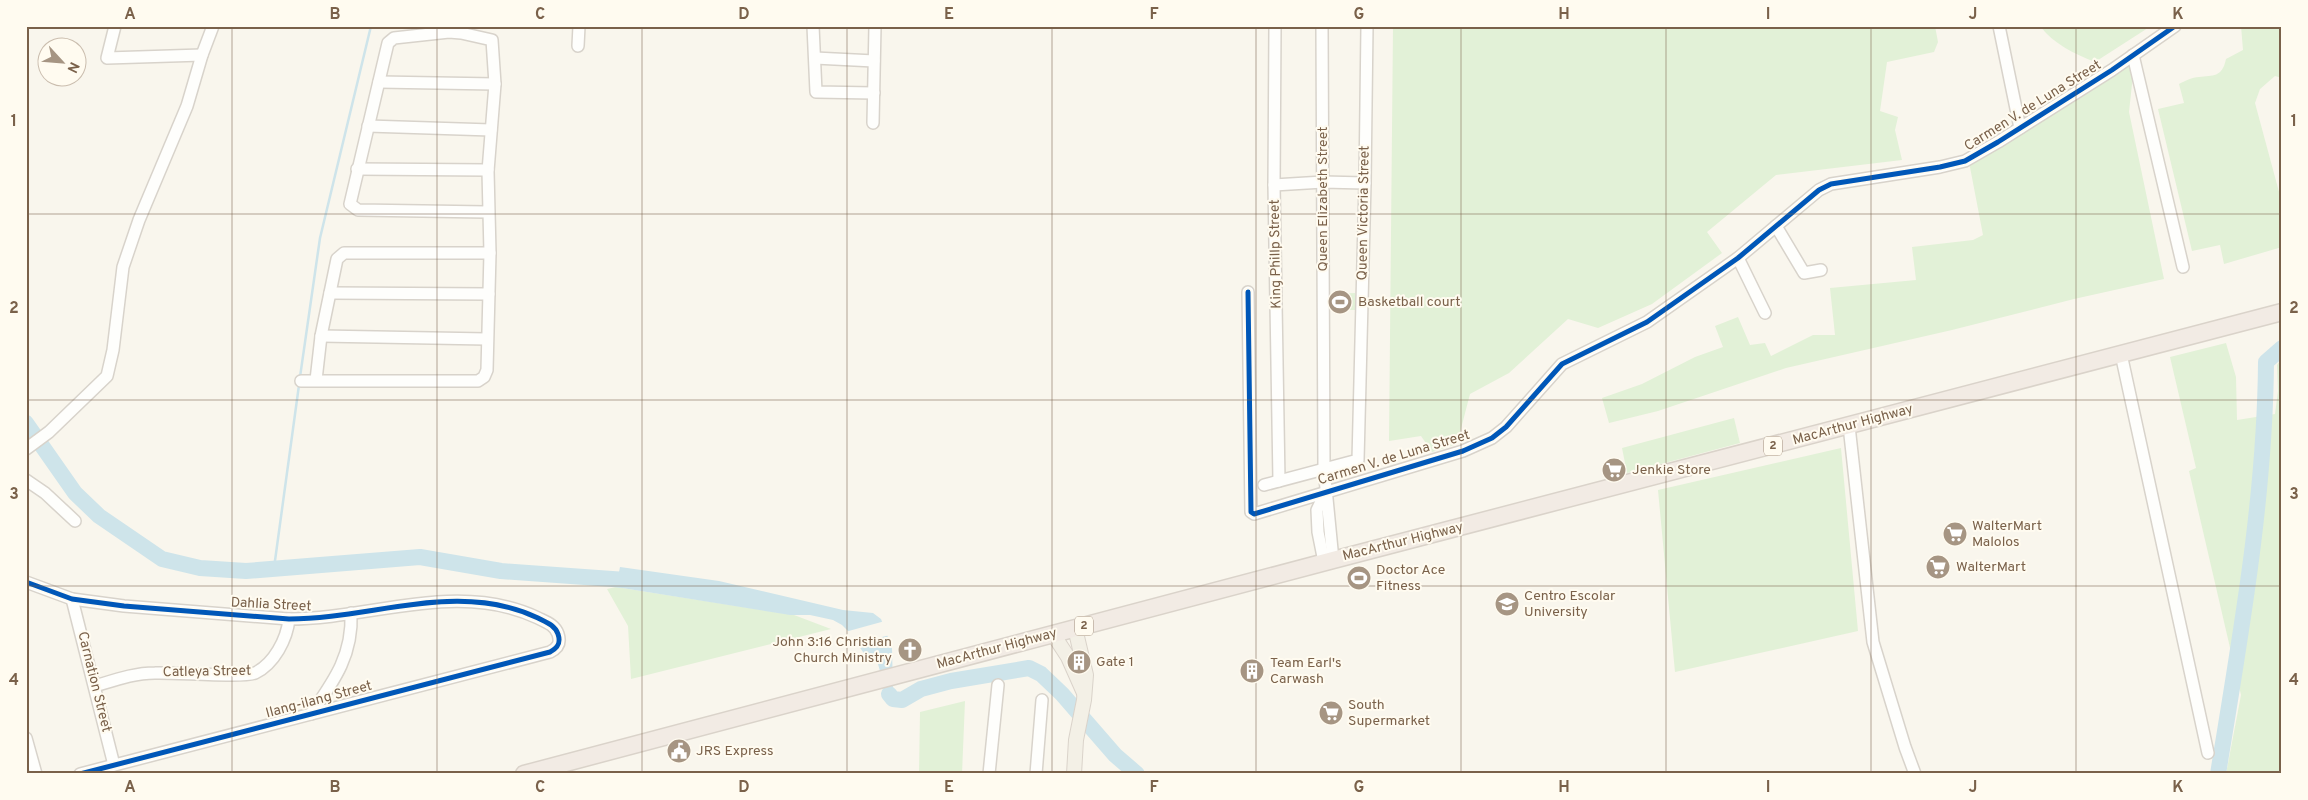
<svg xmlns="http://www.w3.org/2000/svg" width="2308" height="800" font-family="Overpass,sans-serif">
  <rect width="100%" height="100%" fill="#f9f6ed"/>
  <g fill="#e2f1d7">
    <path d="M1393,26H1935L1938,42L1934,52L1887,62L1880,111L1898,117L1895,130L1902,160L1776,175L1707,232L1722,253L1652,304L1598,328L1568,319L1509,373L1470,394L1457,444L1432,452L1421,436L1389,441Z"/>
    <path d="M2040,26H2151L2095,62C2073,53 2055,45 2040,26Z"/>
    <path d="M2241,26H2282V78L2275,76L2260,89L2255,103L2282,203V247L2224,264L2220,245L2192,251L2158,109L2184,103L2179,84C2185,81 2192,77 2199,77C2213,75 2222,78 2226,59L2243,50Z"/>
    <path d="M2128,60L2133,75L2129,112L2164,279L2074,299L1952,330L1786,368L1658,411L1609,423L1602,398L1642,384L1695,357L1723,347L1715,326L1738,317L1750,345L1765,343L1771,356L1813,335H1835L1830,288L1916,280L1912,247L1973,240L1983,235L1969,162Z"/>
    <path d="M1355,293V310H1325L1324,294Z"/>
    <path d="M2226,343L2236,377L2237,420L2275,414L2278,391L2277,365L2282,358V774H2226L2241,695L2189,471L2196,468L2170,357Z"/>
    <path d="M1734,418L1740,443L1627,473L1622,448Z"/>
    <path d="M1841,448L1858,631L1675,672L1658,490Z"/>
    <path d="M616,587L794,615L831,629L631,679L628,626L607,589Z"/>
    <path d="M965,701L962,774H919L920,712Z"/>
  </g>
  <path fill="#cee4ea" d="M620,567L719,581L843,610L873,613L881,619L892,648L893,691L899,696L907,695L909,702L900,703L888,699L878,664L865,655L850,633L842,625L833,620L810,615H790L616,587Z"/>
  <path fill="#f9f6ed" d="M885,621L890,635L854,644L845,632Z"/>
  <g fill="none" stroke-linecap="round" stroke-linejoin="round">
    <g stroke="#cee4ea" stroke-width="2.5">
      <path d="M300,377L320,238L371,26"/>
      <path d="M274,568L299,385"/>
    </g>
    <g stroke="#cee4ea" stroke-width="16">
      <path d="M26,423L75,493L99,516L162,559L200,568L246,571L420,557L501,571L640,581"/>
      <path d="M889,694L893,699L902,700L921,689L951,681L1029,668L1041,674L1062,694L1115,755L1137,774"/>
      <path d="M2218,774C2240,638 2265,500 2266,362L2282,348"/>
    </g>
    <defs>
      <g id="minor">
        <path d="M115,26L107,58L202,55"/>
        <path d="M813,26L816,92L874,93"/>
        <path d="M1275,26L1274,185L1279,481"/>
        <path d="M1322,26L1324,468L1333,560"/>
        <path d="M1999,26L2020,128"/>
        <path d="M578,46L579,26"/>
        <path d="M2133,55L2183,267"/>
        <path d="M815,58L874,61"/>
        <path d="M379,82L495,84"/>
        <path d="M873,123L875,26"/>
        <path d="M368,126L491,130"/>
        <path d="M357,169L488,170"/>
        <path d="M1274,185L1323,182L1365,183"/>
        <path d="M1776,226L1804,273L1821,270"/>
        <path d="M1738,258L1765,313"/>
        <path d="M1248,292L1251,512L1254,514L1463,451L1492,438L1506,427L1562,364L1647,322L1738,258L1819,190L1831,184L1940,167L1965,161L1998,142L2112,70L2175,26"/>
        <path d="M330,293L489,294"/>
        <path d="M321,336L487,339"/>
        <path d="M2121,354L2208,753"/>
        <path d="M316,380L321,336L337,259L344,253H490"/>
        <path d="M301,381H478L484,377L487,370L490,253L488,171L495,84L492,40L461,33L449,32L394,38L388,43L350,204L358,210L487,212"/>
        <path d="M1849,426L1873,642L1905,747L1915,774"/>
        <path d="M26,449L49,432L107,376L113,350L123,267L139,220L187,106L202,55L213,26"/>
        <path d="M26,480L45,493L75,521"/>
        <path d="M1264,485L1358,460L1365,183L1367,26"/>
        <path d="M1324,562L1318,532L1317,510L1326,491"/>
        <path d="M26,582L72,599L124,606L289,619C372,619 458,580 538,618C546,622 555,625 558,634C561,643 558,648 550,652L80,774"/>
        <path d="M72,599L114,765"/>
        <path d="M95,686C115,680 134,673 155,673C172,672 245,678 255,673C274,664 287,639 289,619"/>
        <path d="M311,714C334,681 353,655 351,613"/>
        <path d="M26,738L36,774"/>
        <path d="M989,774L998,685"/>
        <path d="M1036,774L1042,700"/>
      </g>
      <g id="major">
        <path d="M1053,634L1068,657L1084,693"/>
        <path d="M1074,774L1076,740L1084,700L1086,675L1075,628"/>
      </g>
      <path id="highway" d="M524,774L1333,560L2282,312"/>
    </defs>
    <use href="#minor" stroke="#d8d3cb" stroke-width="14"/>
    <use href="#major" stroke="#dad3ca" stroke-width="16"/>
    <use href="#highway" stroke="#dad3ca" stroke-width="19"/>
    <use href="#minor" stroke="#fefefc" stroke-width="11"/>
    <use href="#major" stroke="#f3f0e6" stroke-width="14"/>
    <use href="#highway" stroke="#f2ebe4" stroke-width="16"/>
    <defs>
      <g id="cycleway">
        <path d="M1248,292L1251,512L1254,514L1463,451L1492,438L1506,427L1562,364L1647,322L1738,258L1819,190L1831,184L1940,167L1965,161L1998,142L2112,70L2175,26"/>
        <path d="M26,582L72,599L124,606L289,619C372,619 458,580 538,618C546,622 555,625 558,634C561,643 558,648 550,652L80,774"/>
      </g>
    </defs>
    <use href="#cycleway" stroke="#fffbf0" stroke-width="8"/>
    <use href="#cycleway" stroke="#0057b8" stroke-width="5"/>
  </g>
  <path fill="none" stroke="#7a614a" stroke-width="1" stroke-opacity="0.55" d="M232,26V774M437,26V774M642,26V774M847,26V774M1052,26V774M1256,26V774M1461,26V774M1666,26V774M1871,26V774M2076,26V774M26,214H2282M26,400H2282M26,586H2282"/>
  <defs>
    <symbol id="stadium-disc" viewBox="-11 -11 22 22"><circle r="9.5" fill="#a69583" stroke="#fffbf0"/><path d="M0-5a6.5 5 0 1 0 0 10a6.5 5 0 1 0 0-10ZM-3.5-1.8h7v3.6h-7Z" fill="#fff"/></symbol>
    <symbol id="supermarket-disc" viewBox="-11 -11 22 22"><circle r="9.5" fill="#a69583" stroke="#fffbf0"/><path d="M-6-5.5h2.5l.6 2H6L4.5 2H-2.5L-4.4-4H-6ZM-1.5 3.2a1.3 1.3 0 1 0 .1 0ZM3 3.2a1.3 1.3 0 1 0 .1 0Z" fill="#fff"/></symbol>
    <symbol id="university-disc" viewBox="-11 -11 22 22"><circle r="9.5" fill="#a69583" stroke="#fffbf0"/><path d="M0-5L7-2L0 1L-7-2ZM-4 1L0 2.5L4 1V4Q0 6-4 4Z" fill="#fff"/></symbol>
    <symbol id="church-disc" viewBox="-11 -11 22 22"><circle r="9.5" fill="#a69583" stroke="#fffbf0"/><path d="M-1.2-6h2.4v3.5h3.3v2.4h-3.3V6h-2.4V-.1h-3.3v-2.4h3.3Z" fill="#fff"/></symbol>
    <symbol id="building-disc" viewBox="-11 -11 22 22"><circle r="9.5" fill="#a69583" stroke="#fffbf0"/><path d="M-4-6H4V6H1V3H-1V6H-4ZM-2.5-4.3h1.7v1.8h-1.7ZM.8-4.3h1.7v1.8H.8ZM-2.5-1h1.7V.8h-1.7ZM.8-1h1.7V.8H.8Z" fill="#fff"/></symbol>
    <symbol id="civic-disc" viewBox="-11 -11 22 22"><circle r="9.5" fill="#a69583" stroke="#fffbf0"/><path d="M-.6-6.5H3V-4.5H.6V-3L4-1V1h2V6H-6V1h2V-1L-.6-3ZM-1.2 2.5V6h2.4V2.5Z" fill="#fff"/></symbol>
  </defs>
  <g fill-rule="evenodd">
    <use href="#stadium-disc" x="1326" y="288" width="28" height="28"/>
    <use href="#supermarket-disc" x="1600" y="456" width="28" height="28"/>
    <use href="#supermarket-disc" x="1941" y="520" width="28" height="28"/>
    <use href="#supermarket-disc" x="1924" y="553" width="28" height="28"/>
    <use href="#stadium-disc" x="1345" y="564" width="28" height="28"/>
    <use href="#university-disc" x="1493" y="590" width="28" height="28"/>
    <use href="#church-disc" x="896" y="636" width="28" height="28"/>
    <use href="#building-disc" x="1065" y="648" width="28" height="28"/>
    <use href="#building-disc" x="1238" y="657" width="28" height="28"/>
    <use href="#supermarket-disc" x="1317" y="699" width="28" height="28"/>
    <use href="#civic-disc" x="665" y="737" width="28" height="28"/>
  </g>
  <g text-anchor="middle" dominant-baseline="central" stroke-width="4" stroke-linejoin="round" paint-order="stroke">
    <g fill="#fffbf0" stroke="#a28f7c" stroke-width="1">
      <rect x="1764" y="436.5" width="18" height="19" rx="4"/>
      <rect x="1075" y="616.5" width="18" height="19" rx="4"/>
    </g>
    <g font-size="12" font-weight="bold" fill="#7a614a">
      <text x="1773" y="446">2</text>
      <text x="1084" y="626">2</text>
    </g>
    <g font-size="14" fill="#7a614a" stroke="#fffbf0">
      <text transform="translate(2033 106) rotate(-32)">Carmen V. de Luna Street</text>
      <text transform="translate(1323 199) rotate(-90)">Queen Elizabeth Street</text>
      <text transform="translate(1364 213) rotate(-89)">Queen Victoria Street</text>
      <text transform="translate(1276 254) rotate(-91)">King Phillp Street</text>
      <text transform="translate(1853 425) rotate(-15)">MacArthur Highway</text>
      <text transform="translate(1394 458) rotate(-17)">Carmen V. de Luna Street</text>
      <text transform="translate(1403 542) rotate(-14)">MacArthur Highway</text>
      <text transform="translate(271 605) rotate(3)">Dahlia Street</text>
      <text transform="translate(997 649) rotate(-15)">MacArthur Highway</text>
      <text transform="translate(207 672) rotate(-1)">Catleya Street</text>
      <text transform="translate(94 682) rotate(76)">Carnation Street</text>
      <text transform="translate(319 700) rotate(-15)">Ilang-ilang Street</text>
    </g>
    <g font-size="14" fill="#7a614a" stroke="#fffbf0" text-anchor="start">
      <text x="1358" y="302">Basketball court</text>
      <text x="1632" y="470">Jenkie Store</text>
      <text x="1972" y="526">WalterMart<tspan x="1972" dy="16">Malolos</tspan></text>
      <text x="1956" y="567">WalterMart</text>
      <text x="1376" y="570">Doctor Ace<tspan x="1376" dy="16">Fitness</tspan></text>
      <text x="1524" y="596">Centro Escolar<tspan x="1524" dy="16">University</tspan></text>
      <text x="892" y="642" text-anchor="end">John 3:16 Christian<tspan x="892" dy="16">Church Ministry</tspan></text>
      <text x="1096" y="662">Gate 1</text>
      <text x="1270" y="663">Team Earl's<tspan x="1270" dy="16">Carwash</tspan></text>
      <text x="1348" y="705">South<tspan x="1348" dy="16">Supermarket</tspan></text>
      <text x="696" y="751">JRS Express</text>
    </g>
  </g>
  <rect width="2308" height="800" fill="none" stroke="#fffbf0" stroke-width="55"/>
  <g transform="translate(62 62) rotate(116)"><circle r="24" fill="#fffbf0" stroke="#cabdae"/>
  <path d="M0-4L9 19L0 12L-9 19Z" fill="#a69583"/>
  <text y="-8" font-size="14" font-weight="bold" text-anchor="middle" fill="#7a614a">N</text>
  </g>
  <rect x="28" y="28" width="2252" height="744" fill="none" stroke="#7a614a" stroke-width="2"/>
  <g font-size="16" text-anchor="middle" font-weight="bold" fill="#7a614a">
    <text x="130" y="19">A</text>
    <text x="335" y="19">B</text>
    <text x="540" y="19">C</text>
    <text x="744" y="19">D</text>
    <text x="949" y="19">E</text>
    <text x="1154" y="19">F</text>
    <text x="1359" y="19">G</text>
    <text x="1564" y="19">H</text>
    <text x="1768" y="19">I</text>
    <text x="1973" y="19">J</text>
    <text x="2178" y="19">K</text>
    <text x="14" y="126">1</text>
    <text x="2294" y="126">1</text>
    <text x="14" y="313">2</text>
    <text x="2294" y="313">2</text>
    <text x="14" y="499">3</text>
    <text x="2294" y="499">3</text>
    <text x="14" y="685">4</text>
    <text x="2294" y="685">4</text>
    <text x="130" y="792">A</text>
    <text x="335" y="792">B</text>
    <text x="540" y="792">C</text>
    <text x="744" y="792">D</text>
    <text x="949" y="792">E</text>
    <text x="1154" y="792">F</text>
    <text x="1359" y="792">G</text>
    <text x="1564" y="792">H</text>
    <text x="1768" y="792">I</text>
    <text x="1973" y="792">J</text>
    <text x="2178" y="792">K</text>
  </g>
</svg>
